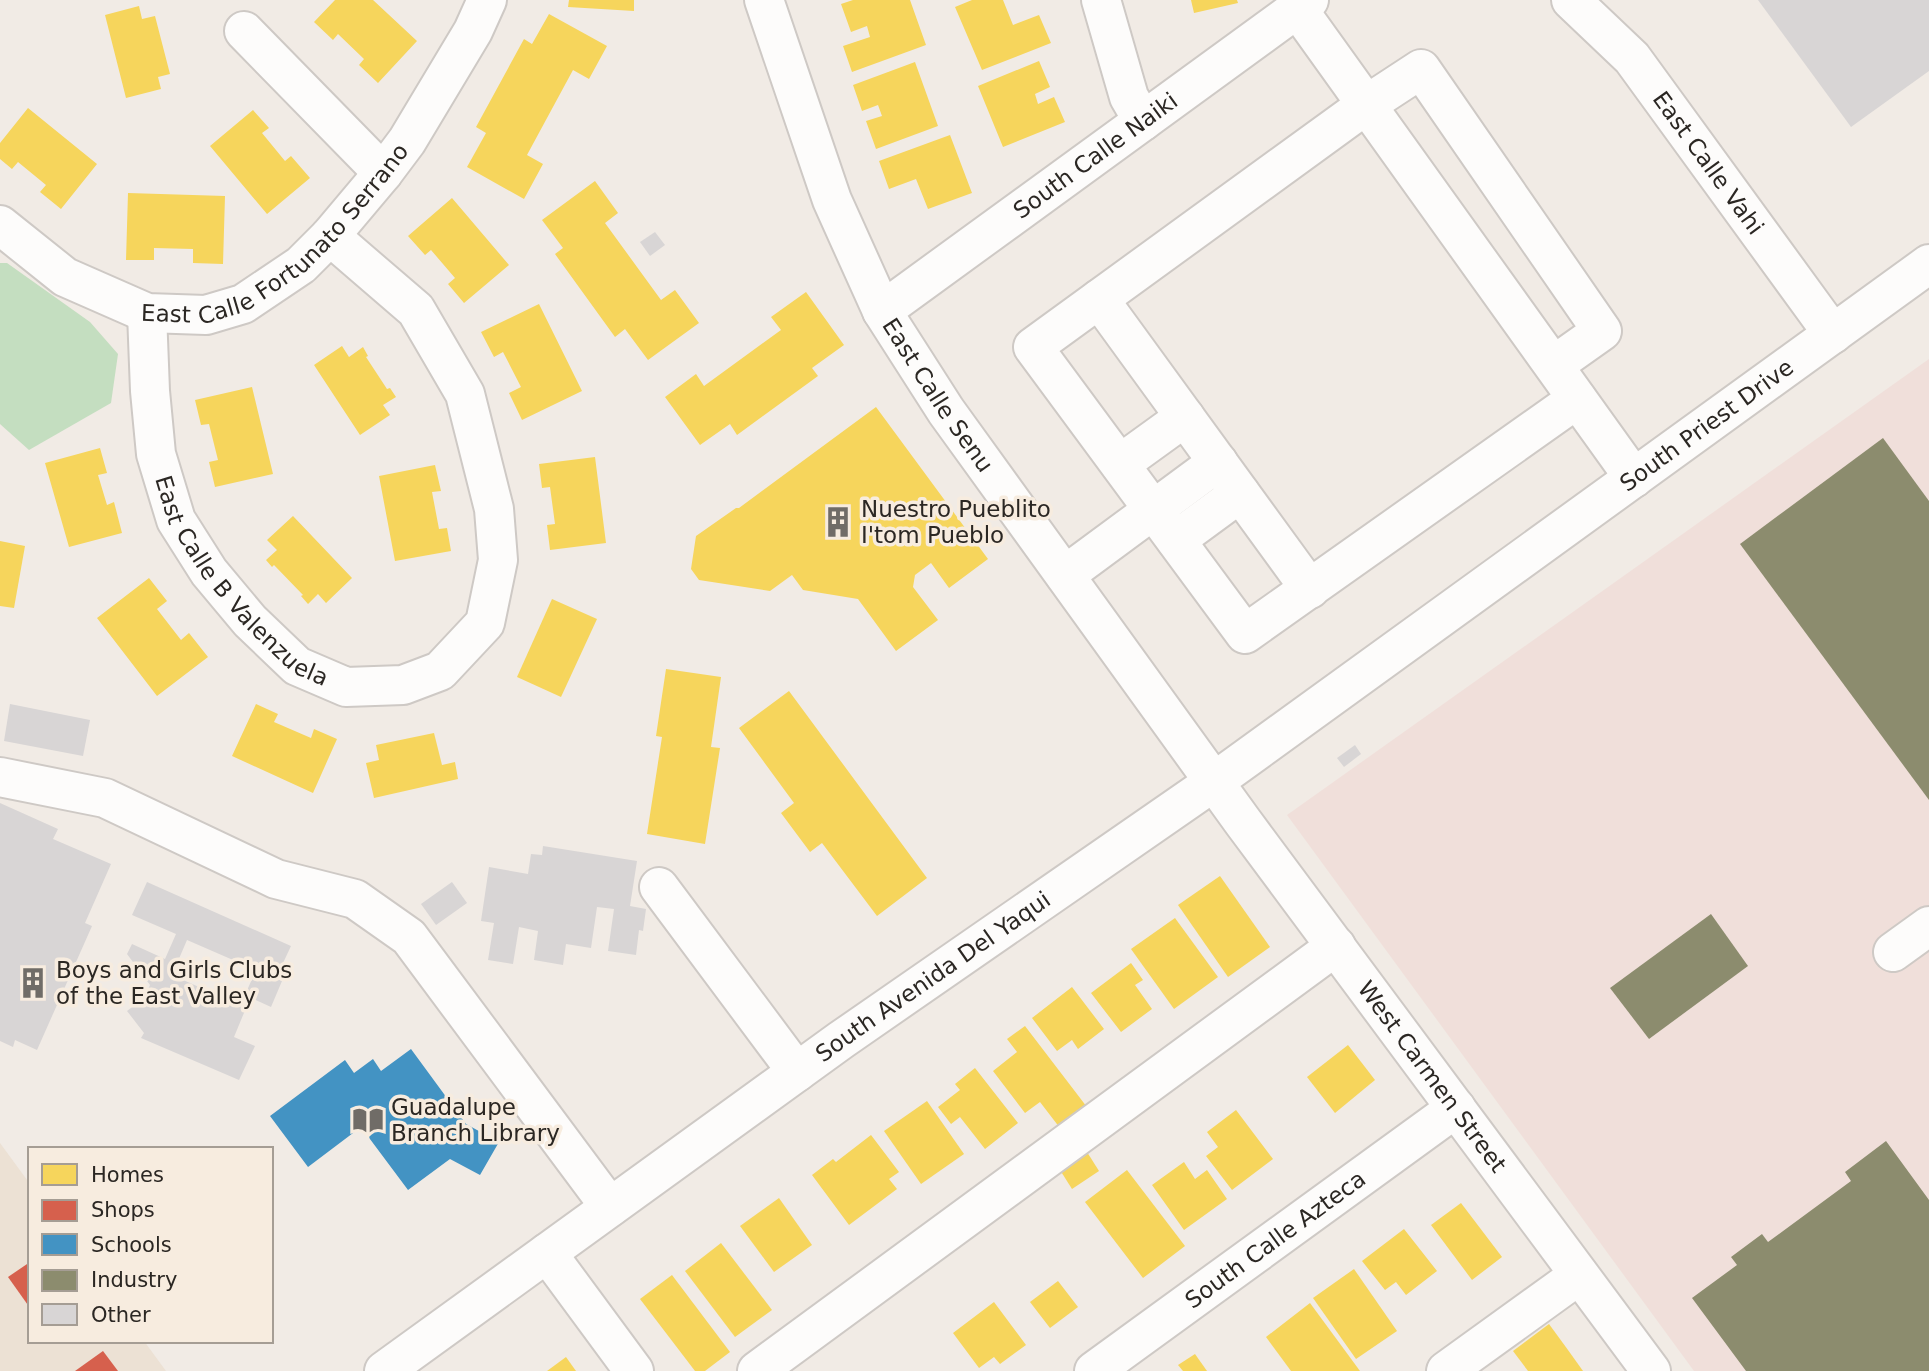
<svg xmlns="http://www.w3.org/2000/svg" width="1929" height="1371" font-family="'DejaVu Sans',sans-serif">
  <rect width="100%" height="100%" fill="#f1ebe5"/>
  <path fill="#ece1d4" d="M0,1143L30,1184V1341H144L166,1371H0Z"/>
  <path fill="#f0dfda" d="M1929,359V1371H1694L1287,815Z"/>
  <path fill="#c4dec0" d="M0,263H7L90,322L118,354L111,403L29,450L0,424Z"/>
  <g fill="#f6d55c">
    <path d="M335,0H373L417,41L378,83L359,65L364,59L338,34L333,40L314,22Z"/>
    <path d="M569,0H634V11L568,7Z"/>
    <path d="M853,0H910L926,45L852,72L843,46L870,37L867,26L851,32L841,4Z"/>
    <path d="M972,0H1003L1013,25L1039,15L1051,43L982,70L955,7Z"/>
    <path d="M1191,0H1237L1238,3L1194,13Z"/>
    <path d="M139,6L142,19L155,16L170,74L158,77L161,89L126,98L105,15Z"/>
    <path d="M549,14L607,46L589,79L573,70L527,155L543,164L524,199L467,167L486,133L476,127L524,39L532,44Z"/>
    <path d="M1039,61L1050,87L1035,94L1038,104L1054,97L1065,122L1003,147L978,86Z"/>
    <path d="M915,62L938,126L876,149L866,121L882,116L878,105L862,111L853,85Z"/>
    <path d="M28,108L97,164L61,209L40,192L46,185L18,162L12,169L0,159V143Z"/>
    <path d="M253,110L269,128L262,133L285,161L291,156L310,178L267,214L210,146Z"/>
    <path d="M950,135L972,193L928,209L916,179L889,189L879,161Z"/>
    <path d="M595,181L618,213L605,223L661,300L675,290L699,323L648,360L625,329L615,337L555,254L563,248L542,220Z"/>
    <path d="M128,193L225,196L223,264L193,263V249L154,248V260H126Z"/>
    <path d="M452,198L509,265L464,303L448,284L455,278L431,250L425,255L408,236Z"/>
    <path d="M806,292L844,345L812,368L818,376L737,435L730,424L700,445L665,397L696,374L704,386L781,330L771,317Z"/>
    <path d="M539,304L582,391L522,420L509,393L521,387L503,352L494,357L481,332Z"/>
    <path d="M342,346L349,357L363,347L368,356L366,357L387,389L390,388L396,397L383,405L390,415L360,435L314,365Z"/>
    <path d="M252,387L273,474L215,487L209,462L218,460L209,424L201,425L195,400Z"/>
    <path d="M876,407L988,559L949,588L931,563L915,575L913,587L938,620L896,651L858,599L803,590L792,575L770,591L699,580L691,569L696,536L736,508H739Z"/>
    <path d="M100,448L107,473L98,475L107,505L114,502L122,533L69,547L45,463Z"/>
    <path d="M595,457L606,543L550,550L547,525L555,524L550,487L542,488L539,464Z"/>
    <path d="M435,465L441,491L432,492L439,529L447,528L451,551L395,561L379,476Z"/>
    <path d="M293,516L352,578L326,603L318,594L308,604L301,596L303,595L274,565L272,567L266,560L277,550L267,540Z"/>
    <path d="M0,541L25,546L14,608L0,606Z"/>
    <path d="M149,578L167,601L157,609L181,640L189,633L208,657L157,696L97,618Z"/>
    <path d="M552,599L597,619L561,697L517,677Z"/>
    <path d="M666,669L721,677L711,747L720,748L705,844L647,834L662,737L656,736Z"/>
    <path d="M789,691L927,878L877,916L822,843L810,852L781,813L794,803L739,728Z"/>
    <path d="M256,704L278,714L274,722L311,738L314,729L337,739L313,793L232,756Z"/>
    <path d="M434,733L442,765L455,762L458,779L374,798L366,763L379,760L376,745Z"/>
    <path d="M1220,876L1270,947L1228,977L1178,905Z"/>
    <path d="M1175,918L1218,977L1174,1009L1131,949Z"/>
    <path d="M1131,963L1143,980L1135,985L1152,1009L1121,1032L1091,993Z"/>
    <path d="M1072,987L1104,1029L1078,1049L1072,1040L1057,1051L1032,1018Z"/>
    <path d="M1025,1026L1090,1111L1063,1132L1040,1102L1025,1113L993,1071L1017,1052L1007,1039Z"/>
    <path d="M1348,1045L1375,1080L1335,1113L1307,1077Z"/>
    <path d="M975,1068L1018,1123L985,1149L960,1117L951,1124L938,1107L960,1090L955,1084Z"/>
    <path d="M927,1101L964,1154L921,1184L884,1131Z"/>
    <path d="M1236,1110L1273,1159L1232,1190L1206,1156L1218,1147L1207,1132Z"/>
    <path d="M871,1135L899,1172L889,1179L897,1189L849,1225L812,1175L833,1159L836,1162Z"/>
    <path d="M1087,1152L1099,1171L1072,1189L1060,1170Z"/>
    <path d="M1184,1162L1195,1179L1207,1170L1227,1199L1184,1230L1152,1185Z"/>
    <path d="M1127,1170L1185,1246L1143,1278L1085,1202Z"/>
    <path d="M779,1198L812,1245L774,1272L740,1226Z"/>
    <path d="M1461,1203L1502,1257L1472,1280L1431,1225Z"/>
    <path d="M1404,1229L1437,1271L1406,1295L1396,1282L1385,1290L1362,1261Z"/>
    <path d="M721,1243L772,1310L735,1337L685,1271Z"/>
    <path d="M1354,1269L1397,1331L1356,1359L1313,1298Z"/>
    <path d="M672,1275L730,1352L705,1371H695L640,1299Z"/>
    <path d="M1058,1281L1078,1307L1050,1328L1030,1302Z"/>
    <path d="M994,1302L1026,1345L1000,1364L994,1357L979,1368L953,1333Z"/>
    <path d="M1310,1303L1360,1371H1291L1266,1337Z"/>
    <path d="M1549,1324L1568,1350L1583,1371H1528L1513,1351Z"/>
    <path d="M1195,1354L1207,1371H1183L1178,1365Z"/>
    <path d="M566,1357L576,1371H547Z"/>
  </g>
  <g fill="#d6604d">
    <path d="M30,1262V1308L8,1277Z"/>
    <path d="M103,1351L118,1371H75Z"/>
  </g>
  <path fill="#4393c3" d="M411,1049L466,1124L499,1142L480,1175L450,1159L408,1190L361,1127L308,1167L270,1116L345,1060L354,1073L373,1059L381,1071Z"/>
  <g fill="#8c8c6e">
    <path d="M1883,438L1929,501V800L1740,544Z"/>
    <path d="M1711,914L1748,966L1649,1039L1610,988Z"/>
    <path d="M1886,1141L1929,1200V1371H1746L1692,1298L1737,1265L1731,1257L1762,1234L1768,1242L1851,1181L1845,1172Z"/>
  </g>
  <g fill="#d8d5d5">
    <path d="M1758,0H1929V71L1851,127Z"/>
    <path d="M655,232L665,245L650,256L640,242Z"/>
    <path d="M10,704L90,720L83,756L4,741Z"/>
    <path d="M1355,745L1361,754L1344,767L1337,758Z"/>
    <path d="M0,803L58,829L53,839L111,864L85,923L92,926L37,1050L15,1040L13,1047L0,1041Z"/>
    <path d="M543,846L637,861L630,906L646,909L643,931L639,930L636,955L608,951L614,909L597,907L591,948L566,944L563,965L534,960L538,931L519,927L513,964L488,960L494,923L481,921L489,867L528,874L531,854L542,855Z"/>
    <path d="M147,882L291,946L276,978L282,981L271,1007L245,995L256,970L187,940L172,975L246,1008L234,1037L255,1046L239,1080L141,1038L144,1033L127,1011L144,998L150,985L127,954L132,944L165,959L176,934L132,915Z"/>
    <path d="M452,882L467,903L436,925L421,904Z"/>
  </g>
  <g fill="none" stroke-linecap="round" stroke-linejoin="round">
    <defs>
      <g id="minor">
        <path id="s1" d="M764,0L832,200L882,311L946,411L1243,822L1651,1371"/>
        <path d="M1101,0L1129,97L1143,121"/>
        <path id="s2" d="M1571,0L1632,58L1833,334"/>
        <path d="M1297,8L1634,478"/>
        <path d="M244,31L383,173"/>
        <path id="s3" d="M0,225L65,277L147,313L206,315L243,304L301,265L330,236L383,173L407,141L473,31L487,0"/>
        <path d="M1099,299L1310,589"/>
        <path id="s4" d="M882,311L1309,0"/>
        <path id="s5" d="M147,313L150,391L156,454L176,520L209,572L250,621L297,666L346,687L403,685L440,671L485,623L498,560L494,509L465,394L416,310L330,236"/>
        <path d="M1554,365L1602,331L1421,69L1366,105L1033,347L1245,634L1577,399"/>
        <path d="M1120,464L1185,417"/>
        <path d="M1176,540L1240,493"/>
        <path d="M1065,575L1218,462"/>
        <path d="M0,777L105,798L276,879L355,899L409,937L610,1207"/>
        <path d="M659,887L797,1072"/>
        <path d="M1893,952L1929,926"/>
        <path d="M547,1253L634,1371"/>
        <path id="s6" d="M384,1371L841,1040L1215,781L1929,264"/>
        <path d="M757,1371L1336,946"/>
        <path id="s7" d="M1094,1371L1456,1108"/>
        <path d="M1446,1371L1579,1275"/>
      </g>
    </defs>
    <use href="#minor" stroke="#cec9c5" stroke-width="42"/>
    <use href="#minor" stroke="#fdfcfb" stroke-width="38"/>
  </g>
  <defs>
    <symbol id="building-bare" viewBox="-9 -9 18 18"><path d="M-4-6H4V6H1V3H-1V6H-4ZM-2.5-4.3h1.7v1.8h-1.7ZM.8-4.3h1.7v1.8H.8ZM-2.5-1h1.7V.8h-1.7ZM.8-1h1.7V.8H.8Z" fill="#706c67" stroke="#f7ecdf" stroke-width="2.5" paint-order="stroke"/></symbol>
    <symbol id="library-bare" viewBox="-9 -9 18 18"><path d="M-6-4Q-3-5.5-.7-3.5V5Q-3 3-6 4ZM6-4Q3-5.5 .7-3.5V5Q3 3 6 4Z" fill="#706c67" stroke="#f7ecdf" stroke-width="2.5" paint-order="stroke"/></symbol>
  </defs>
  <g fill-rule="evenodd">
    <use href="#building-bare" x="816" y="500" width="44" height="44"/>
    <use href="#building-bare" x="11" y="961" width="44" height="44"/>
    <use href="#library-bare" x="346" y="1098" width="44" height="44"/>
  </g>
  <g text-anchor="middle" dominant-baseline="central" stroke-width="7" stroke-linejoin="round" paint-order="stroke">
    <g font-size="23" fill="#2b2723" stroke="#f7ecdf">
      <text stroke="none"><textPath href="#s4" startOffset="264">South Calle Naiki</textPath></text>
      <text stroke="none"><textPath href="#s2" startOffset="214">East Calle Vahi</textPath></text>
      <text stroke="none"><textPath href="#s3" startOffset="332">East Calle Fortunato Serrano</textPath></text>
      <text stroke="none"><textPath href="#s1" startOffset="434">East Calle Senu</textPath></text>
      <text stroke="none"><textPath href="#s6" startOffset="1626">South Priest Drive</textPath></text>
      <text stroke="none"><textPath href="#s5" startOffset="299">East Calle B Valenzuela</textPath></text>
      <text stroke="none"><textPath href="#s6" startOffset="676">South Avenida Del Yaqui</textPath></text>
      <text stroke="none"><textPath href="#s1" startOffset="1276">West Carmen Street</textPath></text>
      <text stroke="none"><textPath href="#s7" startOffset="224">South Calle Azteca</textPath></text>
    </g>
    <g font-size="23" fill="#2b2723" stroke="#f7ecdf" text-anchor="start">
      <text x="861" y="509">Nuestro Pueblito<tspan x="861" dy="26">I'tom Pueblo</tspan></text>
      <text x="56" y="970">Boys and Girls Clubs<tspan x="56" dy="26">of the East Valley</tspan></text>
      <text x="391" y="1107">Guadalupe<tspan x="391" dy="26">Branch Library</tspan></text>
    </g>
  </g>
  <rect x="28" y="1147" width="245" height="196" fill="#f7ecdf" stroke="#a59d94" stroke-width="2"/>
  <rect x="42" y="1164" width="35" height="21" fill="#f6d55c" stroke="#a59d94" stroke-width="2"/>
  <text x="91" y="1182" font-size="21" fill="#2b2723">Homes</text>
  <rect x="42" y="1200" width="35" height="21" fill="#d6604d" stroke="#a59d94" stroke-width="2"/>
  <text x="91" y="1217" font-size="21" fill="#2b2723">Shops</text>
  <rect x="42" y="1234" width="35" height="21" fill="#4393c3" stroke="#a59d94" stroke-width="2"/>
  <text x="91" y="1252" font-size="21" fill="#2b2723">Schools</text>
  <rect x="42" y="1270" width="35" height="21" fill="#8c8c6e" stroke="#a59d94" stroke-width="2"/>
  <text x="91" y="1287" font-size="21" fill="#2b2723">Industry</text>
  <rect x="42" y="1304" width="35" height="21" fill="#d8d5d5" stroke="#a59d94" stroke-width="2"/>
  <text x="91" y="1322" font-size="21" fill="#2b2723">Other</text>
</svg>
